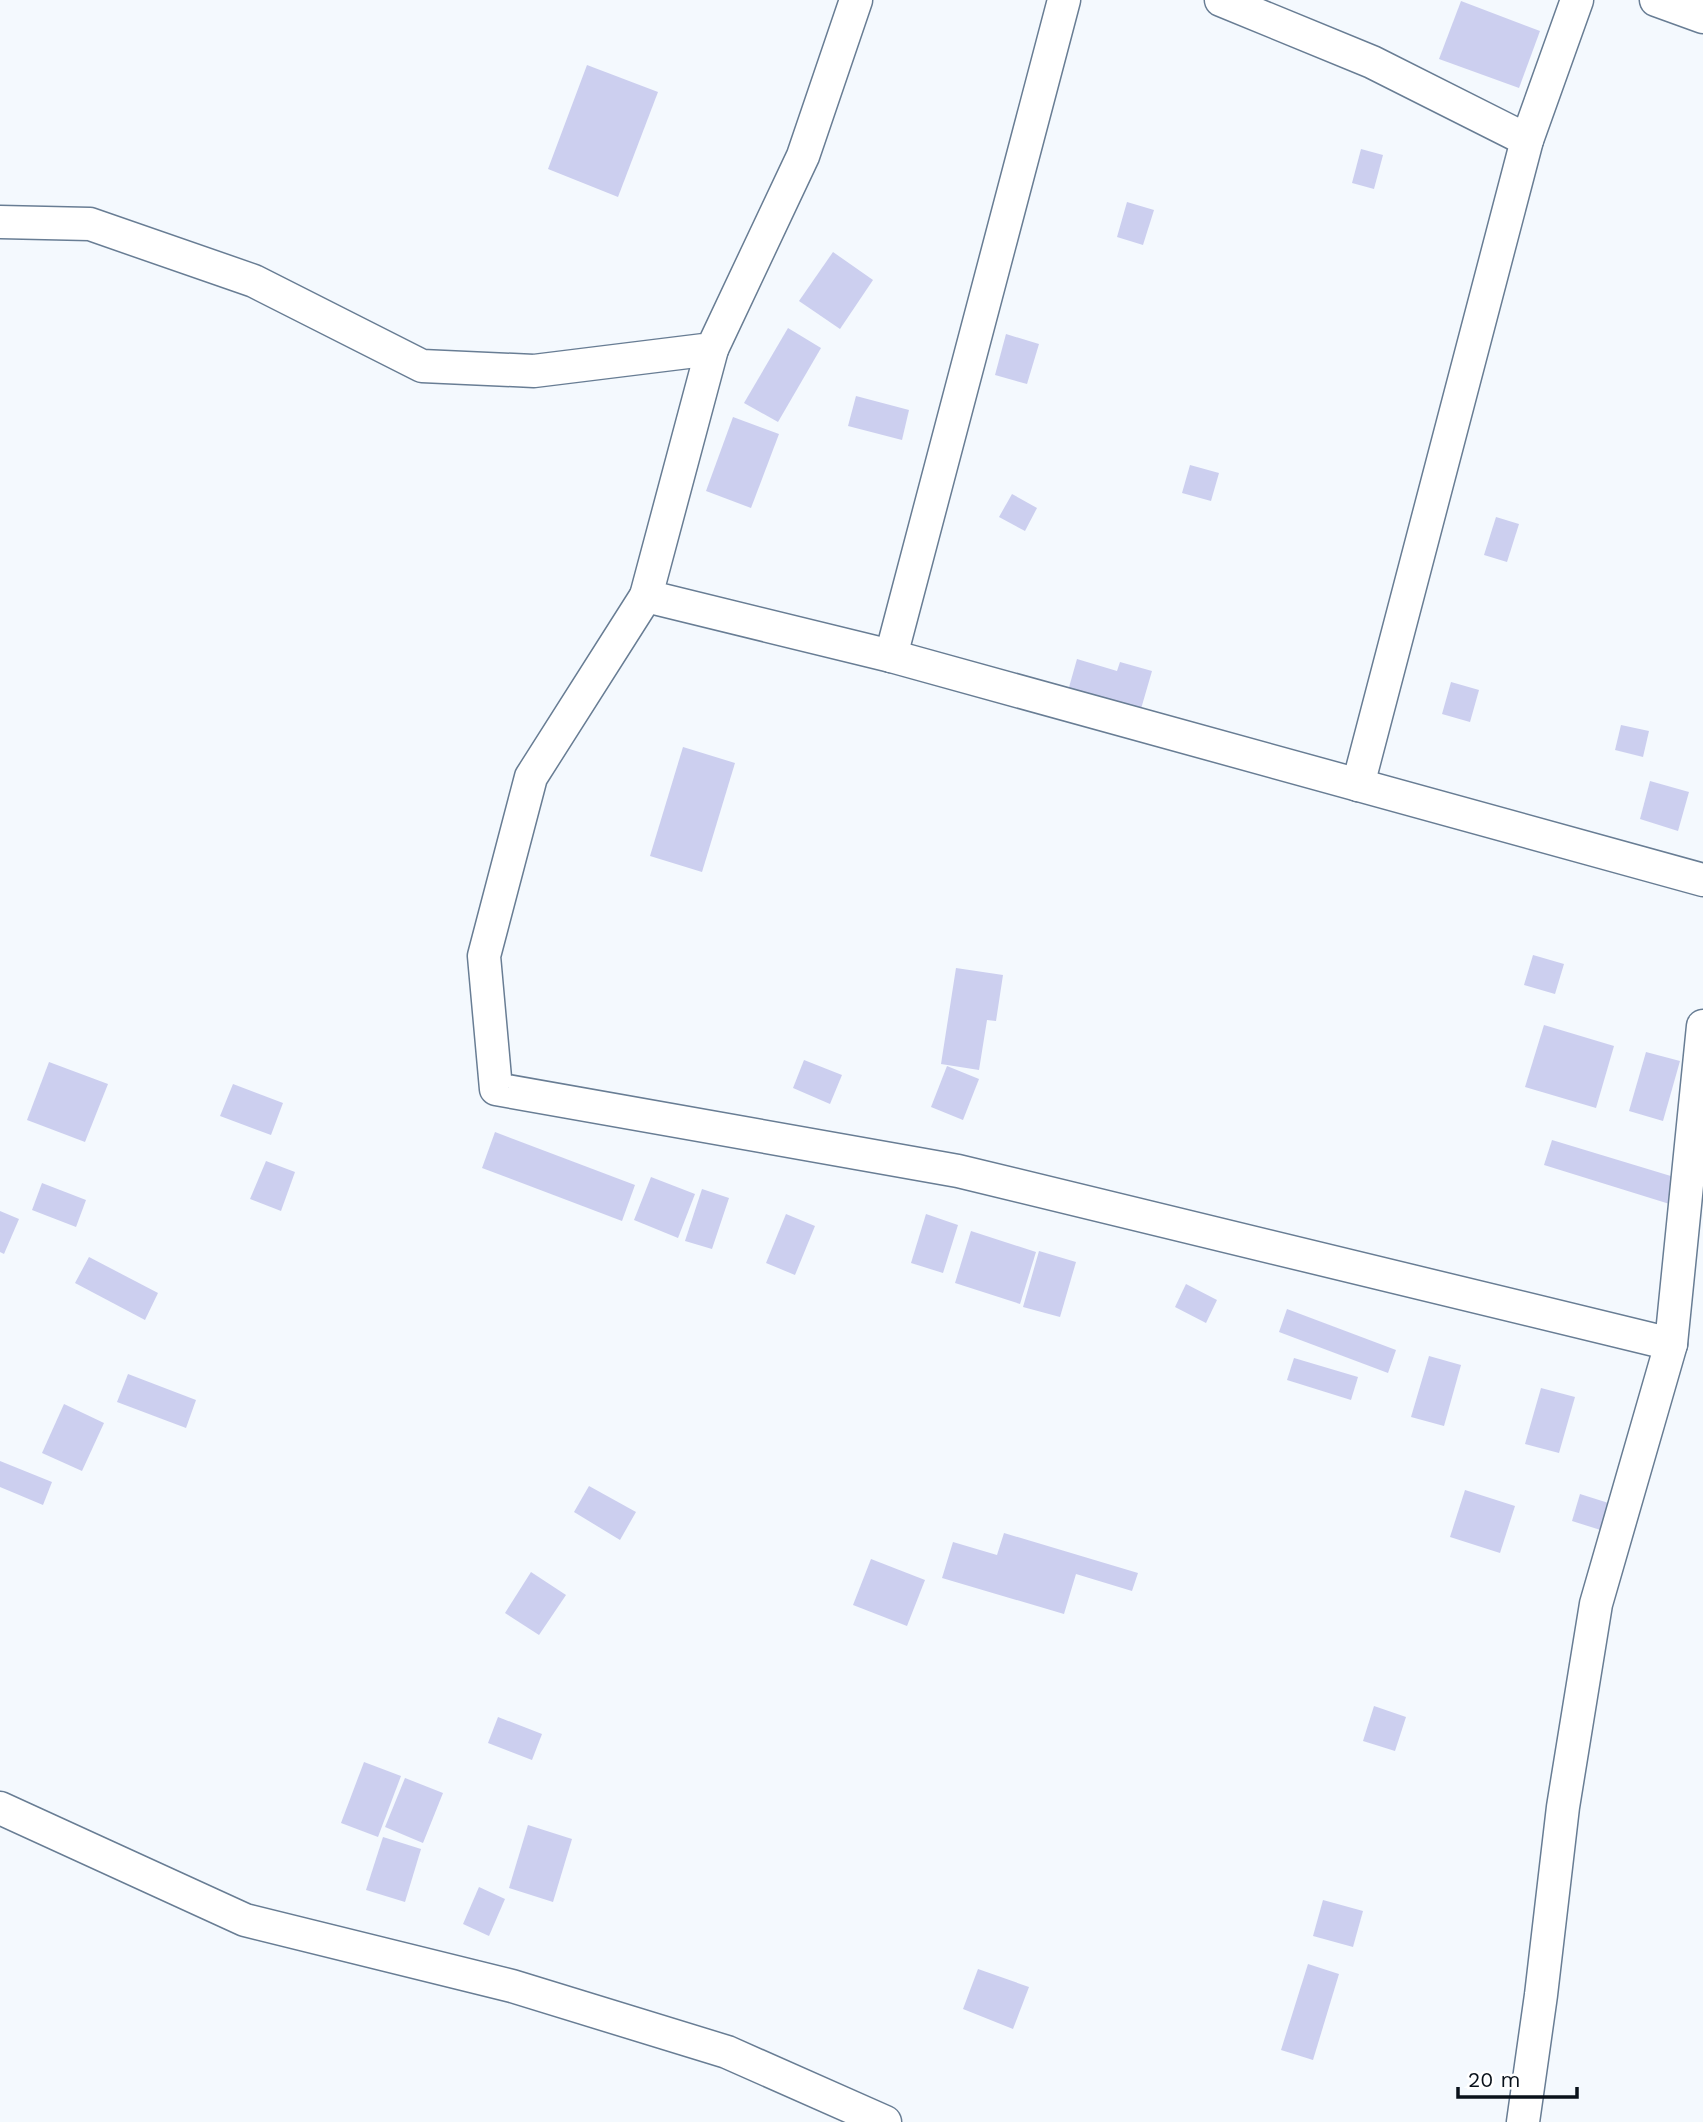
<svg xmlns="http://www.w3.org/2000/svg" width="1703" height="2122" font-family="'Work Sans',sans-serif">
  <rect width="100%" height="100%" fill="#f4f9fe"/>
  <g fill="#cccfef">
    <path d="M1461,1L1540,31L1519,88L1439,59Z"/>
    <path d="M587,65L658,92L618,197L548,169Z"/>
    <path d="M1361,149L1383,155L1374,189L1352,183Z"/>
    <path d="M1127,202L1154,210L1143,245L1117,237Z"/>
    <path d="M833,252L873,280L840,329L799,301Z"/>
    <path d="M788,328L821,348L778,422L744,403Z"/>
    <path d="M1006,334L1039,344L1027,384L995,375Z"/>
    <path d="M856,396L909,410L902,440L848,426Z"/>
    <path d="M733,417L779,434L751,508L706,491Z"/>
    <path d="M1190,465L1219,473L1211,501L1182,493Z"/>
    <path d="M1012,494L1037,508L1025,531L999,517Z"/>
    <path d="M1496,517L1519,524L1507,562L1484,555Z"/>
    <path d="M1077,659L1117,671L1120,662L1152,671L1134,733L1062,712Z"/>
    <path d="M1451,682L1479,690L1470,722L1442,714Z"/>
    <path d="M1621,725L1649,731L1643,757L1615,750Z"/>
    <path d="M683,747L735,763L702,872L650,856Z"/>
    <path d="M1650,781L1689,792L1678,831L1640,819Z"/>
    <path d="M1533,955L1564,964L1555,994L1524,985Z"/>
    <path d="M956,968L1003,975L996,1021L987,1020L979,1070L941,1064Z"/>
    <path d="M1544,1025L1614,1046L1596,1108L1525,1087Z"/>
    <path d="M1646,1052L1680,1061L1663,1121L1629,1111Z"/>
    <path d="M804,1060L842,1075L830,1104L793,1088Z"/>
    <path d="M49,1062L108,1084L85,1142L27,1120Z"/>
    <path d="M947,1066L979,1079L963,1120L931,1107Z"/>
    <path d="M233,1084L283,1103L271,1135L220,1116Z"/>
    <path d="M495,1132L635,1185L622,1221L482,1168Z"/>
    <path d="M1552,1140L1684,1180L1676,1206L1544,1165Z"/>
    <path d="M266,1161L295,1172L281,1211L250,1199Z"/>
    <path d="M651,1177L695,1194L678,1238L634,1220Z"/>
    <path d="M42,1183L86,1200L76,1227L32,1210Z"/>
    <path d="M702,1189L729,1198L712,1249L685,1241Z"/>
    <path d="M0,1211L19,1219L4,1254L0,1252Z"/>
    <path d="M786,1214L815,1226L795,1275L766,1263Z"/>
    <path d="M926,1214L958,1225L943,1273L911,1263Z"/>
    <path d="M971,1231L1036,1252L1020,1304L955,1283Z"/>
    <path d="M1039,1251L1076,1262L1060,1317L1023,1307Z"/>
    <path d="M89,1257L158,1293L145,1320L75,1283Z"/>
    <path d="M1186,1284L1217,1300L1206,1323L1175,1307Z"/>
    <path d="M1287,1309L1396,1350L1388,1373L1279,1332Z"/>
    <path d="M1429,1356L1461,1365L1444,1426L1411,1417Z"/>
    <path d="M1294,1358L1358,1377L1351,1400L1287,1380Z"/>
    <path d="M128,1374L196,1400L186,1428L117,1402Z"/>
    <path d="M1541,1388L1575,1397L1559,1453L1525,1444Z"/>
    <path d="M64,1404L104,1423L82,1471L42,1453Z"/>
    <path d="M0,1461L52,1482L43,1505L0,1487Z"/>
    <path d="M589,1486L636,1512L620,1540L574,1512Z"/>
    <path d="M1465,1490L1515,1506L1500,1553L1450,1537Z"/>
    <path d="M1580,1494L1618,1506L1610,1533L1572,1521Z"/>
    <path d="M1004,1533L1138,1573L1132,1591L1076,1574L1064,1614L942,1578L953,1542L997,1555Z"/>
    <path d="M871,1559L925,1580L907,1626L853,1605Z"/>
    <path d="M531,1572L566,1595L539,1635L505,1613Z"/>
    <path d="M1374,1706L1406,1717L1395,1751L1363,1741Z"/>
    <path d="M498,1717L542,1734L532,1760L488,1743Z"/>
    <path d="M364,1762L401,1776L378,1837L341,1823Z"/>
    <path d="M405,1778L443,1793L423,1843L385,1827Z"/>
    <path d="M528,1825L572,1839L553,1902L509,1888Z"/>
    <path d="M383,1837L421,1849L405,1902L366,1890Z"/>
    <path d="M479,1887L505,1899L489,1936L463,1924Z"/>
    <path d="M1323,1900L1363,1911L1353,1947L1313,1936Z"/>
    <path d="M1308,1964L1339,1974L1313,2060L1281,2050Z"/>
    <path d="M978,1969L1029,1987L1013,2029L963,2009Z"/>
  </g>
  <g fill="none" stroke-linecap="round" stroke-linejoin="round">
    <defs>
      <g id="street">
        <path d="M1221,0L1372,62L1527,140"/>
        <path d="M1656,0L1703,17"/>
        <path d="M0,222L90,224L254,281L422,366L534,371L712,349L803,156L856,0"/>
        <path d="M712,349L646,596L891,656L1703,880"/>
        <path d="M646,596L531,777L484,956L496,1089L958,1171L1671,1344"/>
        <path d="M891,656L1064,0"/>
        <path d="M1358,785L1527,140L1577,0"/>
        <path d="M0,1808L245,1920L512,1986L727,2052L885,2122"/>
        <path d="M1523,2122L1541,1995L1563,1807L1596,1604L1671,1344L1703,1026"/>
      </g>
    </defs>
    <use href="#street" stroke="#687d94" stroke-width="35"/>
    <use href="#street" stroke="#fff" stroke-width="32"/>
  </g>
  <path d="M1458 2087v10h119v-10" fill="none" stroke="#09111a" stroke-width="3.5"/>
  <text x="1468" y="2087" font-size="21" fill="#09111a" stroke="#ffffff" stroke-width="5" paint-order="stroke">20 m</text>
</svg>
